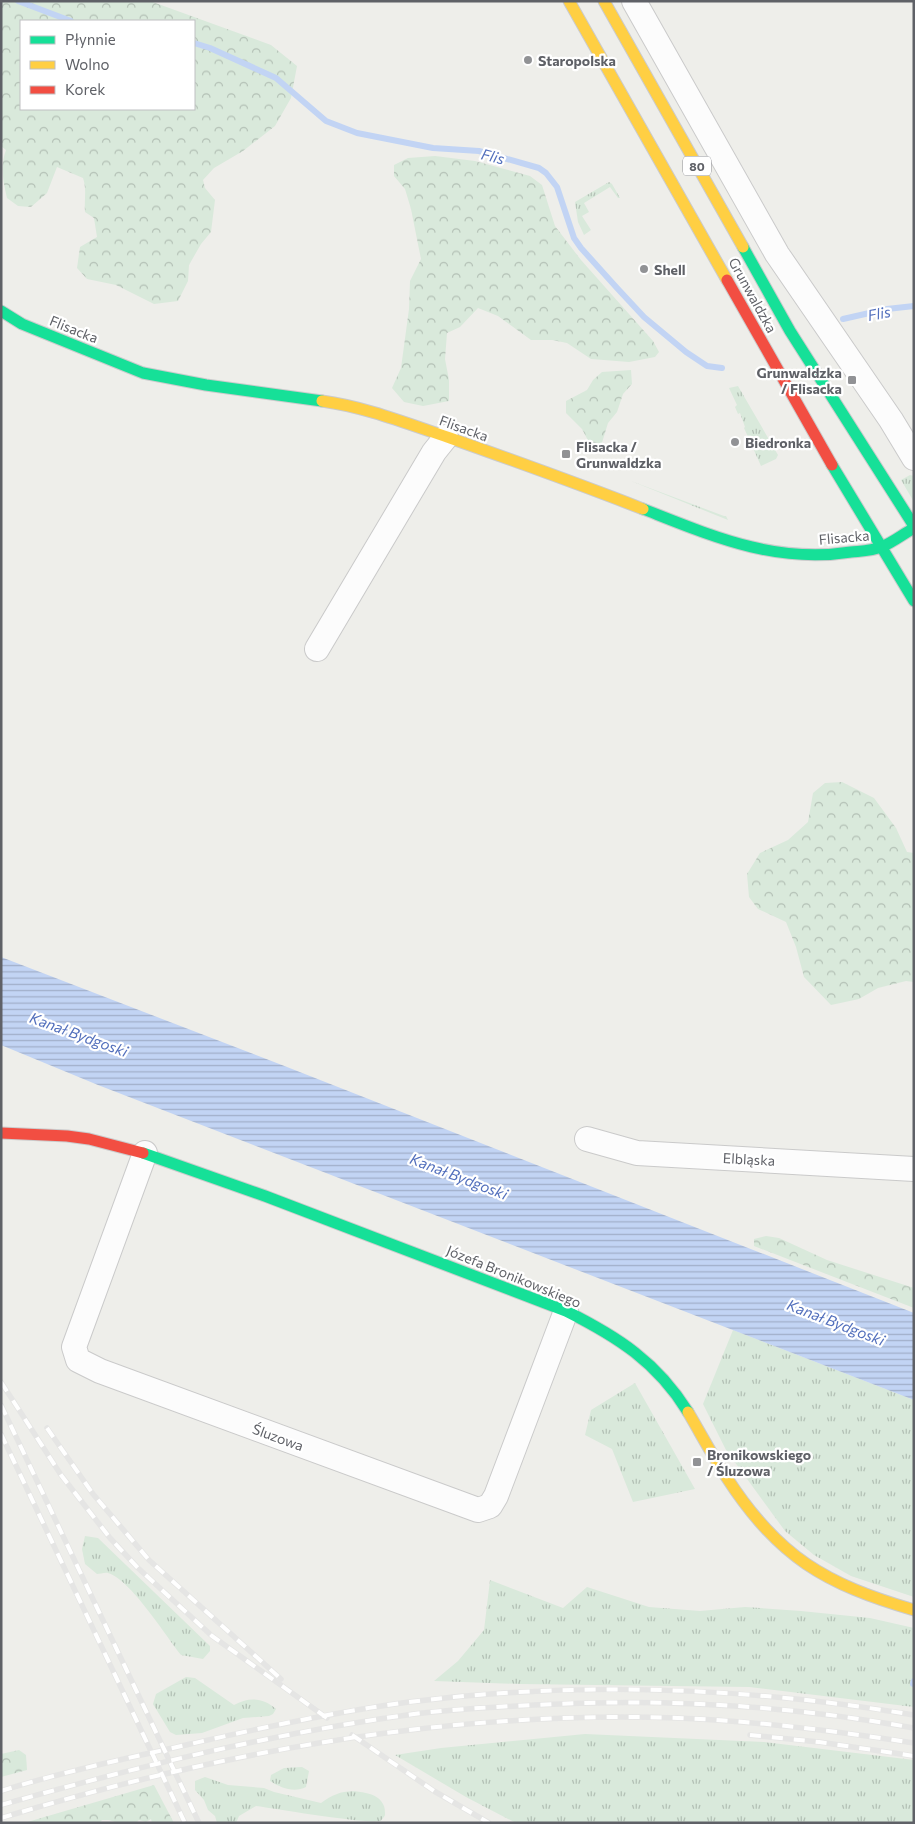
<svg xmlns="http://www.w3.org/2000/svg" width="915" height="1824" font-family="Commissioner,sans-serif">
  <defs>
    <pattern id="grass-tufts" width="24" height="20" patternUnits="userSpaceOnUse" patternTransform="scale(1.25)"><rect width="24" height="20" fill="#d9e9db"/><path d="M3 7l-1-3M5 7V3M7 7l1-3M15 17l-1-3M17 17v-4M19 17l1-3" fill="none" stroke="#b3c0b5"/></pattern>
    <pattern id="forest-crowns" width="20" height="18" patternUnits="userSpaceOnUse" patternTransform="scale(1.25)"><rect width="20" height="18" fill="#d9e9db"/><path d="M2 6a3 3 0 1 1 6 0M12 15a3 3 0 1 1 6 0" fill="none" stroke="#b3c0b5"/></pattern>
    <pattern id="water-rules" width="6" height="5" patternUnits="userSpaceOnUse" patternTransform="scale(1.25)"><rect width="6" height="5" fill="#c2d4f4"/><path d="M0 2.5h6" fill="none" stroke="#a1afc9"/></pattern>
  </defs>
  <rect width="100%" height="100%" fill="#eeeeea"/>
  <g fill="url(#grass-tufts)">
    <path d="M609,182L612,184L620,198H618L610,187L584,203L589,212L582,216L591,230L584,235L578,222L575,202Z"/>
    <path d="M738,386L778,455L776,459L761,466L744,428L745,427L740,413L738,414L735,407L737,405L729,388Z"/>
    <path d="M910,475L914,476V502L901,480Z"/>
    <path d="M631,481L724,516H726L728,520Z"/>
    <path d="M733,1330L914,1400V1597L851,1576L814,1555L785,1531L726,1450L703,1404Z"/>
    <path d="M635,1383L695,1489L633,1502L612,1449L585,1435L591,1410Z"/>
    <path d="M85,1536L98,1538L210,1646V1651L203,1659L181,1655C166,1636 130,1579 108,1573C105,1572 100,1574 97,1574L85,1564L82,1549Z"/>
    <path d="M490,1580L563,1608L587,1587L649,1607L700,1611L745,1607L801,1611L870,1618L914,1628V1707L749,1687L520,1684L434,1681L458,1661L484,1630Z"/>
    <path d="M186,1677L195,1678L234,1705C248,1697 263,1697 276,1709L273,1714L269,1716L243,1718L202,1733L176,1735L170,1732L153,1704L156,1694Z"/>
    <path d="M585,1734L764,1742L914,1760V1823H516L466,1797L395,1755L441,1748Z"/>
    <path d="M302,1767L309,1771L306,1787C294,1793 281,1788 270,1781L271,1775L284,1768Z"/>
    <path d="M205,1777L228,1785L264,1788L274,1792L321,1803C336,1792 348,1789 366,1793C374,1795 379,1797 383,1804C385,1807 385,1812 385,1815C385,1816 381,1821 380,1821C364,1824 278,1809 256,1806L239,1816L236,1823H217L215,1816L208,1810L204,1800L195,1790V1781Z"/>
  </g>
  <g fill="url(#forest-crowns)" fill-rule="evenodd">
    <path d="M1,1H150L271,45L297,66L291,98L275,126L243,151L214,168L203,180L205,188L215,200L211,232L201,244L189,265L188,281L178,301L154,304L116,285L87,279L77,268L80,247L97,237L94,218L85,212C84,199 87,190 83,178L57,167L47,193L31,207L18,206L7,198C3,181 0,166 6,150L1,146ZM194,21V109H21V21Z"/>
    <path d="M435,156L475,161L530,176L542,185L555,226L581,260L653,341L659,352L655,357L629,362L591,359L567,343L552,340H531L498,316L478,308L460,327L447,333L445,359L449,380V401L423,406L404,402L392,388L401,368L409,309L410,281L421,259L411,209L405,189L394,176V165L408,158Z"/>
    <path d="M631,370L632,384L623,394L617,412L608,423L601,446L592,448L582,429L566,413V401L587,390L593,380L602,372Z"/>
    <path d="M842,782L874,798L896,828L907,852L914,853V982L906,981L878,988L859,999L831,1005L804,977L796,947L786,922L758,909L749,897L747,874L760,853L788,840L808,822L813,793L825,783Z"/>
    <path d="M766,1236L779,1238L827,1260L914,1288V1308L754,1246V1239Z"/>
    <path d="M19,1750L26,1755L27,1770L1,1777V1754Z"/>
    <path d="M154,1785L174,1823H152L151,1819L146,1822L139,1820L136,1823H118L109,1820H102L99,1823H24Z"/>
  </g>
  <path fill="url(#water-rules)" d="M1,957L287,1067L914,1313V1400L98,1085L1,1045Z"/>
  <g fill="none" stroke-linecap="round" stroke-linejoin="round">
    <g stroke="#c2d4f4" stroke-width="6">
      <path d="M18,1L71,21"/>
      <path d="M194,43L210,48L276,78L326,121L357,133L433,148L479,151L539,168L546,173L557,187L574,238L581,248L617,288L644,317L686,352L707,366L722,368"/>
      <path d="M843,319L887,309L914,306"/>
      <path d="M913,1684L914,1681"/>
    </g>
    <defs>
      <g id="street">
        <path d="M634,1L777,254L891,420L914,458"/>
        <path d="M317,649L434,452L446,437"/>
        <path d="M587,1139L637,1153L914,1169"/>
        <path d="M145,1153L74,1347L78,1360L100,1371L478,1510L490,1506L496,1496L566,1311"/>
      </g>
      <g id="fast">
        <path d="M743,247L790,331L914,526"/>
        <path d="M1,311L22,324L143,373L206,385L322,401"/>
        <path d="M832,465L914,601"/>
        <path d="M643,509C712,536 775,564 851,552C860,551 872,551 881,547C892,543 903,534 914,528"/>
        <path d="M143,1153L265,1196L566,1311C618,1337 657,1362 688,1412"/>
      </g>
      <g id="slow">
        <path d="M569,1L727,280"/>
        <path d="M604,1L743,247"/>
        <path d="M322,401C366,407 408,424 450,438C515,461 579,484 643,509"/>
        <path d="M688,1412C701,1434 713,1457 727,1478C778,1557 825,1584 914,1610"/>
      </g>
      <g id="jam">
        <path d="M727,280L832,465"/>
        <path d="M1,1133L67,1136L89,1139L143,1153"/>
      </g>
    </defs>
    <use href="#street" stroke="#cacaca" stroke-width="26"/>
    <use href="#fast" stroke="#cbcbcc" stroke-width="13"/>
    <use href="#slow" stroke="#cbcbcc" stroke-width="13"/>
    <use href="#jam" stroke="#cbcbcc" stroke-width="13"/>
    <use href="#street" stroke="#fcfcfc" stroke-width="24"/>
    <use href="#fast" stroke="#16e098" stroke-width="11"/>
    <use href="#slow" stroke="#ffcf43" stroke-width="11"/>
    <use href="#jam" stroke="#f24e42" stroke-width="11"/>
    <defs>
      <g id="rail">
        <path d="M1,1382L61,1475L110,1538L138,1568L212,1636L327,1718"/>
        <path d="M1,1405L199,1823"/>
        <path d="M47,1428L93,1494L149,1560L281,1679"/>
        <path d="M1,1434L185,1823"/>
        <path d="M352,1735L434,1791L489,1823"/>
        <path d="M750,1735L819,1742L914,1756"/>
        <path d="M1,1791C62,1772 124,1759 186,1745C260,1728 334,1712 409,1702C577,1681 747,1687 914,1715"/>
        <path d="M1,1805C136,1767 274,1733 414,1714C454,1709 494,1707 534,1705C662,1698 788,1705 914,1728"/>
        <path d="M1,1818C220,1752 449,1710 678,1718C757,1721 836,1731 914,1743"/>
      </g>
    </defs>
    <use href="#rail" stroke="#e5e5e4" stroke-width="5.5"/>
    <use href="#rail" stroke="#fff" stroke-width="4" stroke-dasharray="11" stroke-linecap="butt"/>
  </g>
  <g fill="#919295" stroke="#fff" stroke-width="2">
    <circle cx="528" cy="60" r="5"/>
    <circle cx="644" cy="269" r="5"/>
    <rect x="847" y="375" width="10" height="10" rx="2.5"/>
    <circle cx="735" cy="442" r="5"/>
    <rect x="561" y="449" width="10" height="10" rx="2.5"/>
    <rect x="692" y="1457" width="10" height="10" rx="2.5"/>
  </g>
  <g text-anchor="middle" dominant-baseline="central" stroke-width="4.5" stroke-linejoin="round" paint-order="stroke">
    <rect fill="#fff" stroke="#8f9095" stroke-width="1" x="683" y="156.5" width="28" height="19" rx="4"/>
    <g font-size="12" font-weight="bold" fill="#5f6167">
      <text x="697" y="166">80</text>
    </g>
    <g font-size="14" font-weight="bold" fill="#5f6167" stroke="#fff" text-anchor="start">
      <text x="538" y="60">Staropolska</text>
      <text x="654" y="269">Shell</text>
      <text x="842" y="372" text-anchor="end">Grunwaldzka<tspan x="842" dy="16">/ Flisacka</tspan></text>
      <text x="745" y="442">Biedronka</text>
      <text x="576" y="446">Flisacka /<tspan x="576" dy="16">Grunwaldzka</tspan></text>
      <text x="707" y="1454">Bronikowskiego<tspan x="707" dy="16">/ Śluzowa</tspan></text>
    </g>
    <g font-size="14" fill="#5f6167" stroke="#fff">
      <text transform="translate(753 295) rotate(61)">Grunwaldzka</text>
      <text transform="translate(74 329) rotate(22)">Flisacka</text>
      <text transform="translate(464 428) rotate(20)">Flisacka</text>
      <text transform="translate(844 537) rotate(-5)">Flisacka</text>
      <text transform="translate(749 1159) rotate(3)">Elbląska</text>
      <text transform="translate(514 1276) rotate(22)">Józefa Bronikowskiego</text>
      <text transform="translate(278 1437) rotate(20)">Śluzowa</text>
    </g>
    <g font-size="15" font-style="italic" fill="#526fbc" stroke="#fff">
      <text transform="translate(493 156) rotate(14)">Flis</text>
      <text transform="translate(879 313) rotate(-11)">Flis</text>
      <text transform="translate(79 1034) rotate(20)">Kanał Bydgoski</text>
      <text transform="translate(459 1176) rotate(21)">Kanał Bydgoski</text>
      <text transform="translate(836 1322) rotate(21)">Kanał Bydgoski</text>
    </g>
  </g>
  <rect width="915" height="1824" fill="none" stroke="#5f6167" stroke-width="5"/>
  <rect x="20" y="20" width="175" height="90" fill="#ffffff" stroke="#bfc0c2"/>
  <rect x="30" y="36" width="25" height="8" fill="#16e098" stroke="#bfc0c2"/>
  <text x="65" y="45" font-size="15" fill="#5f6167">Płynnie</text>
  <rect x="30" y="61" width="25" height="8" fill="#ffcf43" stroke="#bfc0c2"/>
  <text x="65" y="70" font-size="15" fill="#5f6167">Wolno</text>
  <rect x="30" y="86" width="25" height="8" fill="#f24e42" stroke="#bfc0c2"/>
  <text x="65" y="95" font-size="15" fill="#5f6167">Korek</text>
</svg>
